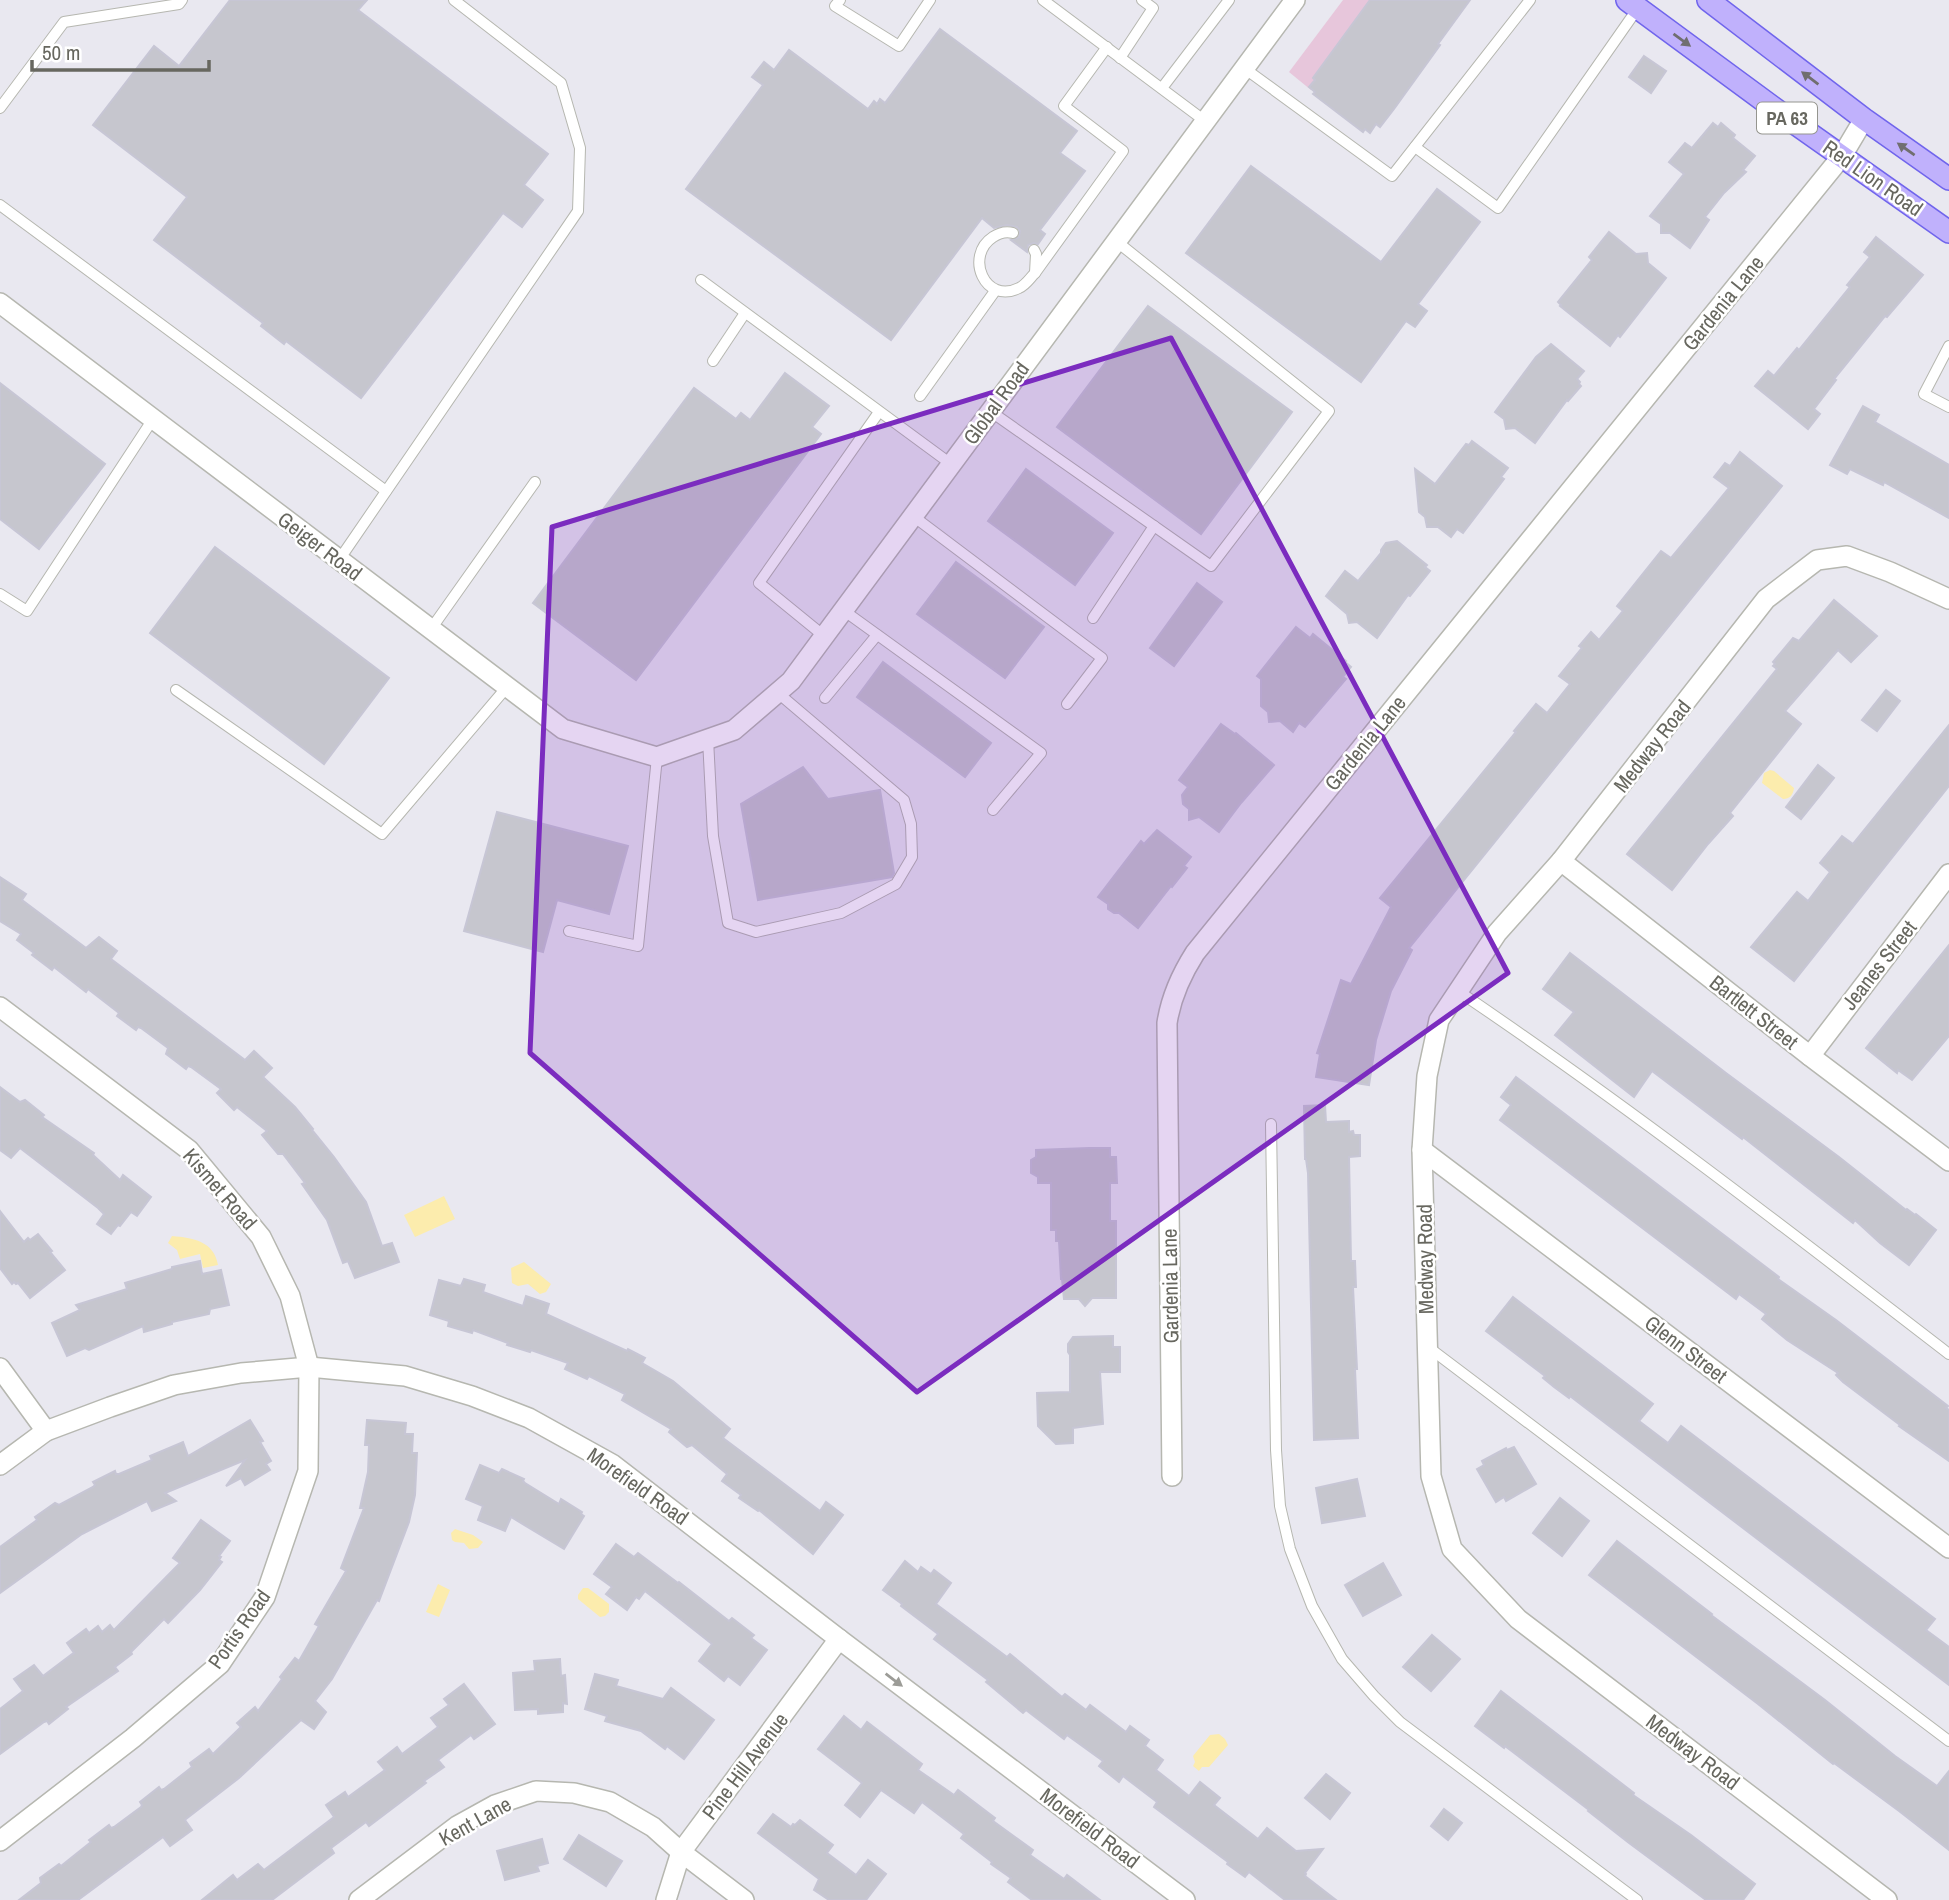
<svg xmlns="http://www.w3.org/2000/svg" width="1949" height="1900" font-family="'Archivo Narrow',sans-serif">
  <rect width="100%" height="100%" fill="#e9e8f0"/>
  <path fill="#e7c6db" d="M1343,0H1377L1311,90L1289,72Z"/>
  <g fill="#fcecad">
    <path d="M1770,770L1774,771L1794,788C1793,795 1790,799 1783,799L1762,783L1764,773Z"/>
    <path d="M444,1196L455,1219L415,1237L404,1215Z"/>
    <path d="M172,1236C193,1238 214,1241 218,1265L203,1268L200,1254L180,1259L177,1250L168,1243Z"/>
    <path d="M524,1262L551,1284L546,1292L540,1294L528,1284L518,1286L512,1283L511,1268Z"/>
    <path d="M455,1529L473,1535L483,1542L478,1548L469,1549L464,1543L455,1542L452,1540L451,1533Z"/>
    <path d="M438,1584L450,1590L439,1617L426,1612Z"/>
    <path d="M583,1588H588L609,1604V1612L605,1616L600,1617L578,1599V1595Z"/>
    <path d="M1219,1734L1225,1739L1228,1745L1209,1767H1202L1199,1771L1193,1766L1195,1762L1193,1756L1210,1735Z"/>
  </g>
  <g fill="#c6c6ce" stroke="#c7c6d5" stroke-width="2">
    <path d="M230,0H367L358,10L548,154L524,185L543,200L522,227L503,213L361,398L286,341L284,344L261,326L263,323L154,240L187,197L93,125L154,46L179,66Z"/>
    <path d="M1370,0H1470L1438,44L1440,45L1394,109L1380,127L1376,124L1370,133L1365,129L1363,132L1355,126L1313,94L1315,92L1309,87L1315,80L1313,78Z"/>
    <path d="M940,29L1077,131L1060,153L1085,171L1040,230L1045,234L1038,244L1034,243L1028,245L1027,252L1011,240L1019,237L1020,231L1017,227L1007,225L994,228L982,218L891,340L686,189L763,85L752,77L764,62L774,70L789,50L868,109L874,101L877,104L880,99L885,103Z"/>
    <path d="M1644,56L1666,71L1651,93L1629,77Z"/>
    <path d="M1713,123L1718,127L1721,123L1735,135L1733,138L1755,156L1743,170L1746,172L1724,193L1705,217L1709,220L1690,248L1670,233H1661V224L1650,216L1684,174L1669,162L1685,143L1692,148Z"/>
    <path d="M1251,166L1381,262L1437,189L1480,222L1418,304L1427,311L1415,327L1406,321L1361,382L1186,253Z"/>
    <path d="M1609,232L1636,254L1647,253L1648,263L1666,278L1620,337L1618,335L1610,346L1560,306L1561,305L1558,302L1592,260L1589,257Z"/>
    <path d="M1876,237L1923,275L1887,317L1885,316L1834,379L1836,380L1814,409L1820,414L1808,429L1755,386L1768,371L1774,376L1797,348L1799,350L1850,287L1847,285L1870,257L1864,252Z"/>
    <path d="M1148,306L1292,412L1201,534L1057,427Z"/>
    <path d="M1551,344L1584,371L1577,379L1580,382L1579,384L1581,386L1568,401L1567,400L1535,443L1515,428L1506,429L1504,419L1495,412L1536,357Z"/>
    <path d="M785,373L829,406L812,427L821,434L636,680L533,603L694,388L736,419L741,413L750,420Z"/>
    <path d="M0,383L105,464L39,549L0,519Z"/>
    <path d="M1863,406L1879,415L1875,422L1949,465V518L1884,482L1883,485L1850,469L1847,474L1830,465Z"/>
    <path d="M1472,441L1508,468L1501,477L1504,479L1463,533L1457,529L1451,537L1438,527H1427L1425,517L1419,512L1415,469L1435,484L1466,444L1469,445Z"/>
    <path d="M1740,452L1782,486L1409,948L1412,950L1391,991L1376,1040L1369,1085L1316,1077L1320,1054L1317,1053L1341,980L1351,984L1391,907L1380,898L1516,732L1514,731L1536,704L1547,713L1570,684L1559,676L1582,648L1579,646L1591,632L1599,640L1623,611L1617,606L1661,551L1671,558L1706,516L1729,488L1714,477L1725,463L1730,466Z"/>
    <path d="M1026,469L1113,533L1075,585L988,521Z"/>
    <path d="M1397,541L1427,565L1425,567L1430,571L1410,596L1408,595L1377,638L1357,622L1349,623L1347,614L1326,596L1345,571L1358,581L1359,580L1381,553V550L1386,543Z"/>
    <path d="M215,547L389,678L324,764L150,633Z"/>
    <path d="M956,562L1044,627L1005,678L917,614Z"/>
    <path d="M1197,583L1222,602L1174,666L1150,648Z"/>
    <path d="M1834,600L1877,636L1851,662L1838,650L1785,711L1801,724L1730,813L1733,816L1708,844L1672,890L1627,854L1777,669L1773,666L1775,664L1773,662L1793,638L1799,641Z"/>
    <path d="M1296,627L1310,638L1313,634L1346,661L1345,662L1351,667L1343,677L1346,679L1305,727L1299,723L1293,732L1280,721L1269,722L1268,712L1261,706V679L1257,676Z"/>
    <path d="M883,662L991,743L965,777L857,697Z"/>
    <path d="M1886,690L1900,701L1877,731L1862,720Z"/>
    <path d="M1221,724L1235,734L1236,733L1274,765L1241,803L1219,832L1199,817L1189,820V809L1183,804L1182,795L1188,787L1179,780Z"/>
    <path d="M1949,725V786L1794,981L1751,947L1797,892L1808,901L1830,872L1820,863L1842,836L1853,844Z"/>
    <path d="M1818,765L1834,778L1801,819L1786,807Z"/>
    <path d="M803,767L828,799L880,790L894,873L892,877L758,900L741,804Z"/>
    <path d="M497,812L628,846L609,914L557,900L543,952L464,931Z"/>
    <path d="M1157,830L1191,857L1184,866L1187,868L1172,887L1171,886L1138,928L1119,913H1114L1108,909V904L1098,897L1141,841L1144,844Z"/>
    <path d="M0,877L26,894L22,900L86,948L99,937L117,951L111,959L245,1060L254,1051L272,1068L263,1077L295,1107L313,1129L312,1130L334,1157L366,1202L382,1246L392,1243L399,1262L355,1278L348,1261L343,1263L327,1220L302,1184L305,1183L283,1154H278L262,1135L267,1131L237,1107L234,1110L217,1093L221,1089L191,1067L188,1066L186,1069L166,1054L168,1048L141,1028L138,1027L136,1030L117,1016L119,1013L88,989L86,992L54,967L52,970L32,955L34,953L17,940L21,934L0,921Z"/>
    <path d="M1949,945V1036L1912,1080L1898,1070L1897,1073L1866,1048Z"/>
    <path d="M1570,953L1726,1073L1839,1157L1906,1210L1907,1209L1915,1215L1916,1214L1936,1230L1909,1265L1880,1243L1855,1220L1853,1223L1743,1137L1742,1139L1652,1071L1634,1097L1555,1035L1574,1012L1543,989Z"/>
    <path d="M1516,1077L1779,1277L1778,1279L1836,1320L1948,1406L1946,1408L1949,1410V1461L1899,1426L1900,1425L1843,1382L1836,1375L1838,1373L1787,1340L1762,1319L1766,1314L1739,1294L1736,1299L1500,1120L1511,1105L1501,1097Z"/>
    <path d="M0,1087L20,1102L25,1100L44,1115L42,1117L94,1153L93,1155L120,1180L123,1175L151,1197L137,1216L131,1212L120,1226L118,1225L111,1234L97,1224L104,1214L98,1208L20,1148L11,1158L0,1150Z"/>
    <path d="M1325,1105L1326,1122L1349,1121V1132L1353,1131L1354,1135H1360V1156L1349,1157L1351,1261H1355L1356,1287H1353L1357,1369H1355L1358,1438L1314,1440L1308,1173L1306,1159H1305L1304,1106Z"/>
    <path d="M1089,1148H1110V1157H1116L1117,1183H1110V1221H1116V1298H1092L1085,1306L1079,1299H1064L1062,1279H1061L1059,1241H1056V1230H1051V1183H1038V1177L1031,1173V1160L1036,1157V1150Z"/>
    <path d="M0,1211L24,1242L28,1238L30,1240L38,1234L52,1251L50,1252L65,1270L30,1298L18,1283L16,1284L14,1282L12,1284L0,1268Z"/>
    <path d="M200,1261L202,1274L221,1270L229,1305L210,1309L209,1314L172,1322V1324L144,1332L143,1326L89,1350L85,1348L67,1356L52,1323L80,1310L76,1305L127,1289L125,1283L172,1269V1267Z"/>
    <path d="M464,1279L485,1285L483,1292L523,1306L526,1296L549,1304L546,1314L627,1351L628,1349L645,1358L642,1363L673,1381L730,1429L723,1438L820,1511L826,1502L843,1515L813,1554L759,1510L758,1511L739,1498L741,1495L722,1481L727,1474L692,1445L687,1447L669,1432L671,1429L622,1400L625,1394L589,1376L587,1379L565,1369L568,1363L531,1350L530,1352L507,1345L508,1343L473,1330L472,1333L448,1326L449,1321L430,1315L439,1280L461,1286Z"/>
    <path d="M1513,1297L1653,1404L1639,1421L1668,1443L1681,1426L1935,1619L1926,1630L1949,1647V1685L1579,1403L1570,1396L1569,1398L1554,1387L1543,1378L1545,1376L1486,1331Z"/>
    <path d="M1113,1336V1347H1120V1372H1100L1103,1424L1073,1428V1443L1056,1444L1038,1426L1037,1393L1070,1392V1355L1068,1352V1344L1073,1337Z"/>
    <path d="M250,1420L263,1441L260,1442L271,1461L266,1464L270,1470L245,1485L241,1478L226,1486L245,1460L165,1493L176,1501L152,1511L147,1501L82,1534L0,1593V1547L37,1520L35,1517L55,1503L59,1505L93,1487L95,1485L93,1482L115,1471L116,1474H119L152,1460L150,1456L183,1442L188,1456Z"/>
    <path d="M367,1420L406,1423L405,1434H413L412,1453H417L415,1495L409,1522L379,1601L377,1600L332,1679L315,1701L326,1712L314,1729L301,1720L239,1778L186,1819L185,1820L192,1830L170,1846L163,1837L78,1900H19L41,1883L40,1878L59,1864L61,1866L91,1842L89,1840L109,1825L111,1828L114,1827L141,1807L142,1805L140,1802L159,1787L161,1790L164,1789L192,1767L190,1763L209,1749L213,1754L241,1727L237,1723L255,1707L258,1711L282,1679L280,1677L295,1658L299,1661L319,1626L315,1624L346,1571L341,1568L364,1508H360L368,1472L369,1445H365Z"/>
    <path d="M1514,1447L1536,1484L1506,1501L1504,1497L1496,1502L1477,1469L1484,1465L1482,1461L1506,1448L1507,1450Z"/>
    <path d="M480,1465L499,1473L502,1469L524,1479L523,1481L525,1483L559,1504L561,1499L582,1512L581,1514L584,1516L564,1549L511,1517L505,1531L478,1520L483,1506L466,1499Z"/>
    <path d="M1357,1479L1365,1516L1322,1523L1316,1488Z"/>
    <path d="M1560,1498L1589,1521L1562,1556L1533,1533Z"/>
    <path d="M201,1520L230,1541L219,1556L221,1557L219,1560L222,1562L200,1590L168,1623L164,1619L131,1652L132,1654L115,1667L118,1671L66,1707L68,1709L49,1724L47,1721L44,1722L0,1754V1709L23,1691L14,1679L34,1665L43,1676L72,1654L74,1653L67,1643L86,1629L89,1633L98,1626L102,1632L110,1625L114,1630L180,1563L173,1558Z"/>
    <path d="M1617,1541L1712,1614L1711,1615L1825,1700L1895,1756L1937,1786L1949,1771V1850L1899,1811L1834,1763L1833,1764L1758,1704L1589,1575Z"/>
    <path d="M616,1544L634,1557L638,1553L678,1583L679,1582L729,1621L732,1618L754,1635L751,1638L767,1650L740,1685L728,1676L724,1681L699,1661L712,1644L645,1591L639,1599L636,1597L627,1610L606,1594L612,1587L594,1574Z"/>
    <path d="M905,1561L918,1572L921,1567L931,1574L934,1570L951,1583L936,1604L1007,1657L1010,1654L1062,1697L1065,1694L1086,1710L1090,1705L1126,1732L1130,1726L1149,1740L1145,1746L1163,1760L1156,1770L1189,1796L1200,1782L1220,1798L1214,1805L1258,1839L1267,1828L1296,1851L1323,1849L1305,1873L1306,1874L1305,1876L1336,1900H1285L1249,1872L1245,1877L1227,1864L1228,1862L1154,1807L1157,1802L1123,1776L1119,1782L1099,1766L1103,1761L1067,1735L1064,1739L1026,1710L1023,1713L986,1682L988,1680L934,1639L938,1634L901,1606L902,1604L883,1590Z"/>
    <path d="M1383,1563L1401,1595L1363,1616L1345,1585Z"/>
    <path d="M1432,1635L1460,1659L1431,1691L1403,1667Z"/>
    <path d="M560,1659L561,1676L565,1675L567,1704L563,1703V1712L538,1714V1709L515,1710L513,1673L535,1671L534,1661Z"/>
    <path d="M595,1674L618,1680L616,1686L663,1699L671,1688L714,1720L684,1759L667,1746L665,1749L641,1731L605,1721L607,1716L585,1709Z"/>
    <path d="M464,1684L495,1724L474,1739L471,1735L438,1760L444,1767L424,1781L426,1783L369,1826L366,1822L331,1848L334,1853L272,1900H202L233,1875L237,1880L258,1864L264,1870L334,1817L326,1805L345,1792L348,1797L385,1770L378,1762L397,1747L402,1754L438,1727L431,1718L449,1705L444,1699Z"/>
    <path d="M1501,1691L1634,1793L1633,1795L1691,1835L1755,1884L1743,1900H1706L1629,1843L1588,1811L1589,1810L1505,1746L1504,1748L1475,1726Z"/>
    <path d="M844,1716L861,1730L867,1722L922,1764L918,1770L954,1795L958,1790L995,1818L993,1821L1033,1850L1030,1855L1064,1879L1067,1875L1100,1900H1032L1008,1882L1011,1878L991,1864L992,1862L961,1838L964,1834L922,1802L914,1813L881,1790L860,1817L845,1805L862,1783L818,1749Z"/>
    <path d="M1326,1774L1350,1793L1330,1819L1305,1798Z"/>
    <path d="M1444,1809L1462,1823L1448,1840L1431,1826Z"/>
    <path d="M773,1814L791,1827L793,1824L795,1825L800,1820L833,1845L827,1853L856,1875L868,1860L886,1874L866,1900H829L814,1890L819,1879L758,1833Z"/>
    <path d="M579,1835L622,1861L606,1886L564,1859Z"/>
    <path d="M542,1839L548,1863L537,1866L539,1871L505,1880L497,1851Z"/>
  </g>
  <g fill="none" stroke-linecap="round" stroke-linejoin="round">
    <defs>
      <g id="lane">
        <path d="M840,0L835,6L899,46L930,0"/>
        <path d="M1043,0L1205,121"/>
        <path d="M1120,58L1153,8L1142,0"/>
        <path d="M1244,68L1392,176L1530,0"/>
        <path d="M1162,88L1229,0"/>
        <path d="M0,108L64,22L179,4L182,0"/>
        <path d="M1415,147L1498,208L1638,8"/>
        <path d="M0,205L386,491"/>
        <path d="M1013,233C1006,231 999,233 993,237C964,256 985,305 1019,288C1026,285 1030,278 1035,273L1123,151L1064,106L1107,47"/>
        <path d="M1034,250L1036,254L1035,273"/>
        <path d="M701,280L951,464"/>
        <path d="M1949,346L1924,394L1949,407"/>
        <path d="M713,361L745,313"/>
        <path d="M920,396L995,291"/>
        <path d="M990,411L1211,566L1329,411L1116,241"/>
        <path d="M913,516L1102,658L1067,704"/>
        <path d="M339,560L578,211L580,148L561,83L454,0"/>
        <path d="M0,594L27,611L153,419"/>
        <path d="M843,610L1041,753L993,810"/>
        <path d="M1093,618L1154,526"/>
        <path d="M431,629L535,482"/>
        <path d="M824,636L759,583L879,412"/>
        <path d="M176,690L382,834L507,687"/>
        <path d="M825,698L877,635"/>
        <path d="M708,739L713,836L728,923L756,932L841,913L896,884L912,857L911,824L904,800L778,693"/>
        <path d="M569,931L638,946L657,757"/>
        <path d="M1458,991C1627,1105 1788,1230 1949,1354"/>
        <path d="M1271,1124L1276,1450L1280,1506L1290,1549L1312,1606L1342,1659L1374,1696L1400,1722L1637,1900"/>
        <path d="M1428,1347L1949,1741"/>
      </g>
      <g id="street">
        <path d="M0,303L563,729L657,757L734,730L791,681L1295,0"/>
        <path d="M1561,861L1810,1056L1949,1161"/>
        <path d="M0,1007L189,1150L261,1237L290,1296L309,1367L308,1471L265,1597L220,1664L133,1738L0,1841"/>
        <path d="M1810,1056L1949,874"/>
        <path d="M1422,1150L1949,1548"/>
        <path d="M0,1368L46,1431"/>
        <path d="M0,1465L46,1431L110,1407L174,1385L241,1373L309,1367L405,1376L472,1396L529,1418L612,1464L839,1639L1185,1900"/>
        <path d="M1172,1476L1167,1023C1171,997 1181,975 1195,953L1842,156L1864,119"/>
        <path d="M359,1900L457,1826L495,1805L536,1791L574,1793L610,1802L653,1827L681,1852L744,1900"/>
        <path d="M666,1900L681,1852L839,1639"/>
        <path d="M1887,1900L1518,1619L1452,1549L1431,1476L1422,1150L1427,1076L1439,1020L1497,933L1561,861L1766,599L1817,560L1847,556L1890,572L1949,599"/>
      </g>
      <g id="primary">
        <path d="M1627,0L1786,117L1949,232"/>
        <path d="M1708,0L1864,119L1949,179"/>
      </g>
    </defs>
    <use href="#lane" stroke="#b6b7b0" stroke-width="12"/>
    <use href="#street" stroke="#b6b7b0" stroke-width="22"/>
    <use href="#primary" stroke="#7065ec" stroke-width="24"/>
    <use href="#lane" stroke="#fff" stroke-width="10"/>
    <use href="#street" stroke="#fff" stroke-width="19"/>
    <use href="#primary" stroke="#c0b1fc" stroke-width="21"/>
  </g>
  <defs><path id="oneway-solid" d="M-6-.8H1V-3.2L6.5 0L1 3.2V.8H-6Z" transform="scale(1.75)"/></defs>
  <g fill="#706e6f">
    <use href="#oneway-solid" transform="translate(1682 40) rotate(36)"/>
    <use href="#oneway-solid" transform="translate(1810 78) rotate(-143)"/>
    <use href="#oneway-solid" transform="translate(1906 149) rotate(-145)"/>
  </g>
  <use fill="#9c9c97" href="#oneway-solid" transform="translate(894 1680) rotate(37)"/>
  <path fill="#7b2cbf" fill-opacity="0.2" stroke="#7b2cbf" stroke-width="5" stroke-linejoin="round" d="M1171,338L1508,973L917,1392L530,1053L552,527Z"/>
  <g text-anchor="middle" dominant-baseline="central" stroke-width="5" stroke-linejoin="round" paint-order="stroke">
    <rect fill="#fff" stroke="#95958f" stroke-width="2" x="1757" y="102.5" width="60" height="31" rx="5"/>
    <g font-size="19" font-weight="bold" fill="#67675f">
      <text x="1787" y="118">PA 63</text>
    </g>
    <g font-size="21" fill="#67675f" stroke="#fff">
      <text transform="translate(1873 178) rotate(35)">Red Lion Road</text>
      <text transform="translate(1723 303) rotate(-51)">Gardenia Lane</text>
      <text transform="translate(996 403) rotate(-54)">Global Road</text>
      <text transform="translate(320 546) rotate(37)">Geiger Road</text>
      <text transform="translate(1365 743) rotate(-51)">Gardenia Lane</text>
      <text transform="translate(1652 746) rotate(-52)">Medway Road</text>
      <text transform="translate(1879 965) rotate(-52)">Jeanes Street</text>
      <text transform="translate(1754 1012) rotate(38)">Bartlett Street</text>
      <text transform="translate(220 1189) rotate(49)">Kismet Road</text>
      <text transform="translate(1425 1259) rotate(-91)">Medway Road</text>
      <text transform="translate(1170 1286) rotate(-91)">Gardenia Lane</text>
      <text transform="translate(1686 1349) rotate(37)">Glenn Street</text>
      <text transform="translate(638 1486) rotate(35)">Morefield Road</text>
      <text transform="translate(239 1629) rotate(-55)">Portis Road</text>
      <text transform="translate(1693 1752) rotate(37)">Medway Road</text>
      <text transform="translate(745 1766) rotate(-53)">Pine Hill Avenue</text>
      <text transform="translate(475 1821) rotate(-29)">Kent Lane</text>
      <text transform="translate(1090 1828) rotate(37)">Morefield Road</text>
    </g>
  </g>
  <path d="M32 60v10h177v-10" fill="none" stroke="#67675f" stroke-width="3.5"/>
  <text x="42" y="60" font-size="21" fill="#67675f" stroke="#ffffff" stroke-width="5" paint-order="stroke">50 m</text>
</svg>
